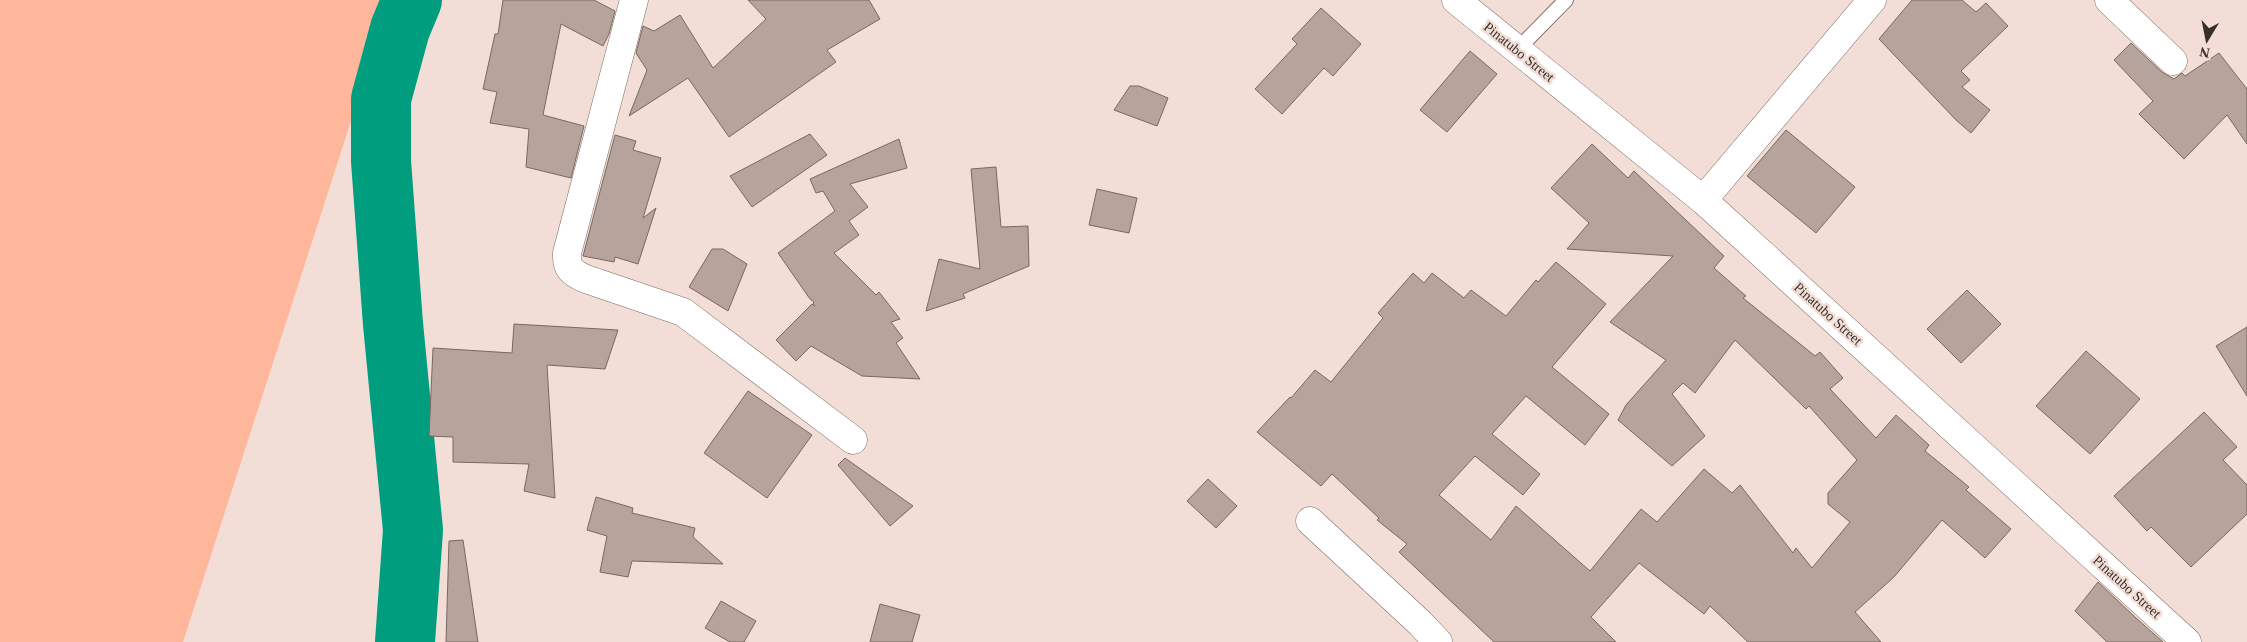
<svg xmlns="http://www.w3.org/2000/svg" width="2247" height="642" font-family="Georgia,serif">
  <rect width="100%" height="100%" fill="#f2ded6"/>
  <path fill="#feb79a" d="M0,0H390L183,642H0Z"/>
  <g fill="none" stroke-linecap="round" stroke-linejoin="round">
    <path stroke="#009d7f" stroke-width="60" d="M405,642L413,530L393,324L381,161V99L400,29L412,0"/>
  </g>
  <g fill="#b6a39c" stroke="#796861">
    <path d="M503,0H594L615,11L609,34L603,46L561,24L543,115L584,126L571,178L526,167L529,129L490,123L497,92L483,89L495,34H498Z"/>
    <path d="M748,0H869L880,19L827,50L836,62L729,137L688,78L629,116L647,70L636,53L643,26L654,31L680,15L713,68L766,19Z"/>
    <path d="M1912,0H1962L1976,12L1986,3L2008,26L1961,71L1970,80L1962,87L1990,110L1971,133L1956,120L1879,39Z"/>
    <path d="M1321,8L1361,44L1333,76L1324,68L1282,114L1255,89L1297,44L1292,39Z"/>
    <path d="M2131,43L2162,72L2174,79L2182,73L2185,76L2219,53L2247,89V144L2227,115L2184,159L2139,114L2153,101L2114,60Z"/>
    <path d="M1470,51L1497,74L1447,132L1420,110Z"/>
    <path d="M1130,86H1139L1168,98L1157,126L1114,110Z"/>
    <path d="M1786,130L1855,187L1816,233L1747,176Z"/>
    <path d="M810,134L827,155L752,207L730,176Z"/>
    <path d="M615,135L636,141L633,150L661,158L643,218L656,208L638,264L615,257L614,262L583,256Z"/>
    <path d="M899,139L907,168L850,184L868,207L849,221L859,235L834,253L876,295L879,292L900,319L891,322L903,338L896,343L920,379L862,376L811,346L796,361L776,340L812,304L815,306L813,303L814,302L810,299L778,253L835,211L823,191L816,193L810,179Z"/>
    <path d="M1592,144L1628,178L1634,171L1724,256L1714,268L1746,296L1743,298L1815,356L1820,352L1843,378L1830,389L1876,438L1896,415L1929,445L1925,451L1969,487L1966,490L2011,529L1985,558L1942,520L1894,577L1855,612L1881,642H1748L1710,606L1704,614L1639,563L1591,617L1616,642H1494L1399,552L1407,544L1377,520L1379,518L1332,474L1321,486L1257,432L1290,397L1291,398L1315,370L1331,382L1383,318L1378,313L1413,273L1424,283L1432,273L1464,298L1471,290L1506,316L1536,280L1538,282L1556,262L1606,304L1552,367L1609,414L1585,445L1526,396L1492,434L1540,474L1523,495L1475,456L1439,495L1491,540L1516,506L1590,571L1641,509L1657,522L1704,469L1732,493L1740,485L1793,553L1796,548L1812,568L1850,522L1828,504V493L1857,460L1809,406L1806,409L1735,340L1695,393L1683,383L1672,394L1705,436L1672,466L1618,420L1626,405L1666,360L1610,322L1673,256L1567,249L1589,223L1551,188Z"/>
    <path d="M996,167L1001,227L1028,226L1029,266L963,294L965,298L926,311L939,259L980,269L971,169Z"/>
    <path d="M1097,189L1137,198L1129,233L1089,225Z"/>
    <path d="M712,249H723L747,264L728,311L689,287Z"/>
    <path d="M1967,290L2001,324L1961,363L1927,329Z"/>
    <path d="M514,324L618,330L605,369L547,365L555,498L524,491L529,464L453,462V437L429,436L433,348L512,353Z"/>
    <path d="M2247,327V396L2216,346Z"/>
    <path d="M2086,351L2140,399L2090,454L2036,406Z"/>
    <path d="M748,391L812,435L767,498L704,453Z"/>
    <path d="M2204,412L2237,447L2223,460L2247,485V514L2191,567L2151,527L2147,531L2114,496Z"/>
    <path d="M845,458L913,506L890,526L838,465Z"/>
    <path d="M1208,479L1237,506L1216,528L1187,501Z"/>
    <path d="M596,497L633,508L632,513L695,528L693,537L723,564L632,561L628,577L600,572L607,536L587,530Z"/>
    <path d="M463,540L478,642H446L449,541Z"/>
    <path d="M2098,582L2136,618L2163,642H2107L2075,611Z"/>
    <path d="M721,601L756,621L744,642H730L705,628Z"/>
    <path d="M880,604L920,615L912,642H870Z"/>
  </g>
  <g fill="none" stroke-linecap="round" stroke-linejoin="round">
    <defs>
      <path id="service" d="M1516,51L1566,0"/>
      <g id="minor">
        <path d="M634,0L567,253C566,269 572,273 586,279L683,312L853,440"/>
        <path d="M2109,0L2173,61"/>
        <path d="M1703,200L1872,0"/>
        <path d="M1310,521L1420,623L1438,642"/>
      </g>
      <path id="tertiary" d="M1456,0L1703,200L2187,642"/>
    </defs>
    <use href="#service" stroke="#7e6c65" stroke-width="16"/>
    <use href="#minor" stroke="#7e6c65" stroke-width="29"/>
    <use href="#tertiary" stroke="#7e6c65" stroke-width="29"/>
    <use href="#service" stroke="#fff" stroke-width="14"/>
    <use href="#minor" stroke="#fff" stroke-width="28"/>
    <use href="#tertiary" stroke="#fff" stroke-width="28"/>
  </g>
  <g text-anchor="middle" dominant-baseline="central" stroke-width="5" stroke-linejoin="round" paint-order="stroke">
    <g font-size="14" fill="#362f2c" stroke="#f2ded6">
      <text transform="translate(1519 52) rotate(39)">Pinatubo Street</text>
      <text transform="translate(1828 314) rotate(42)">Pinatubo Street</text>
      <text transform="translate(2127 587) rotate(42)">Pinatubo Street</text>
    </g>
  </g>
  <g transform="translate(2207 40) rotate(190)" stroke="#f2ded6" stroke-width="4" paint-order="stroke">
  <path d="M0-4L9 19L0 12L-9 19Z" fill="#362f2c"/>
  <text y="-8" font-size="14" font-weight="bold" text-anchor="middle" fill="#362f2c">N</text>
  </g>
</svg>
